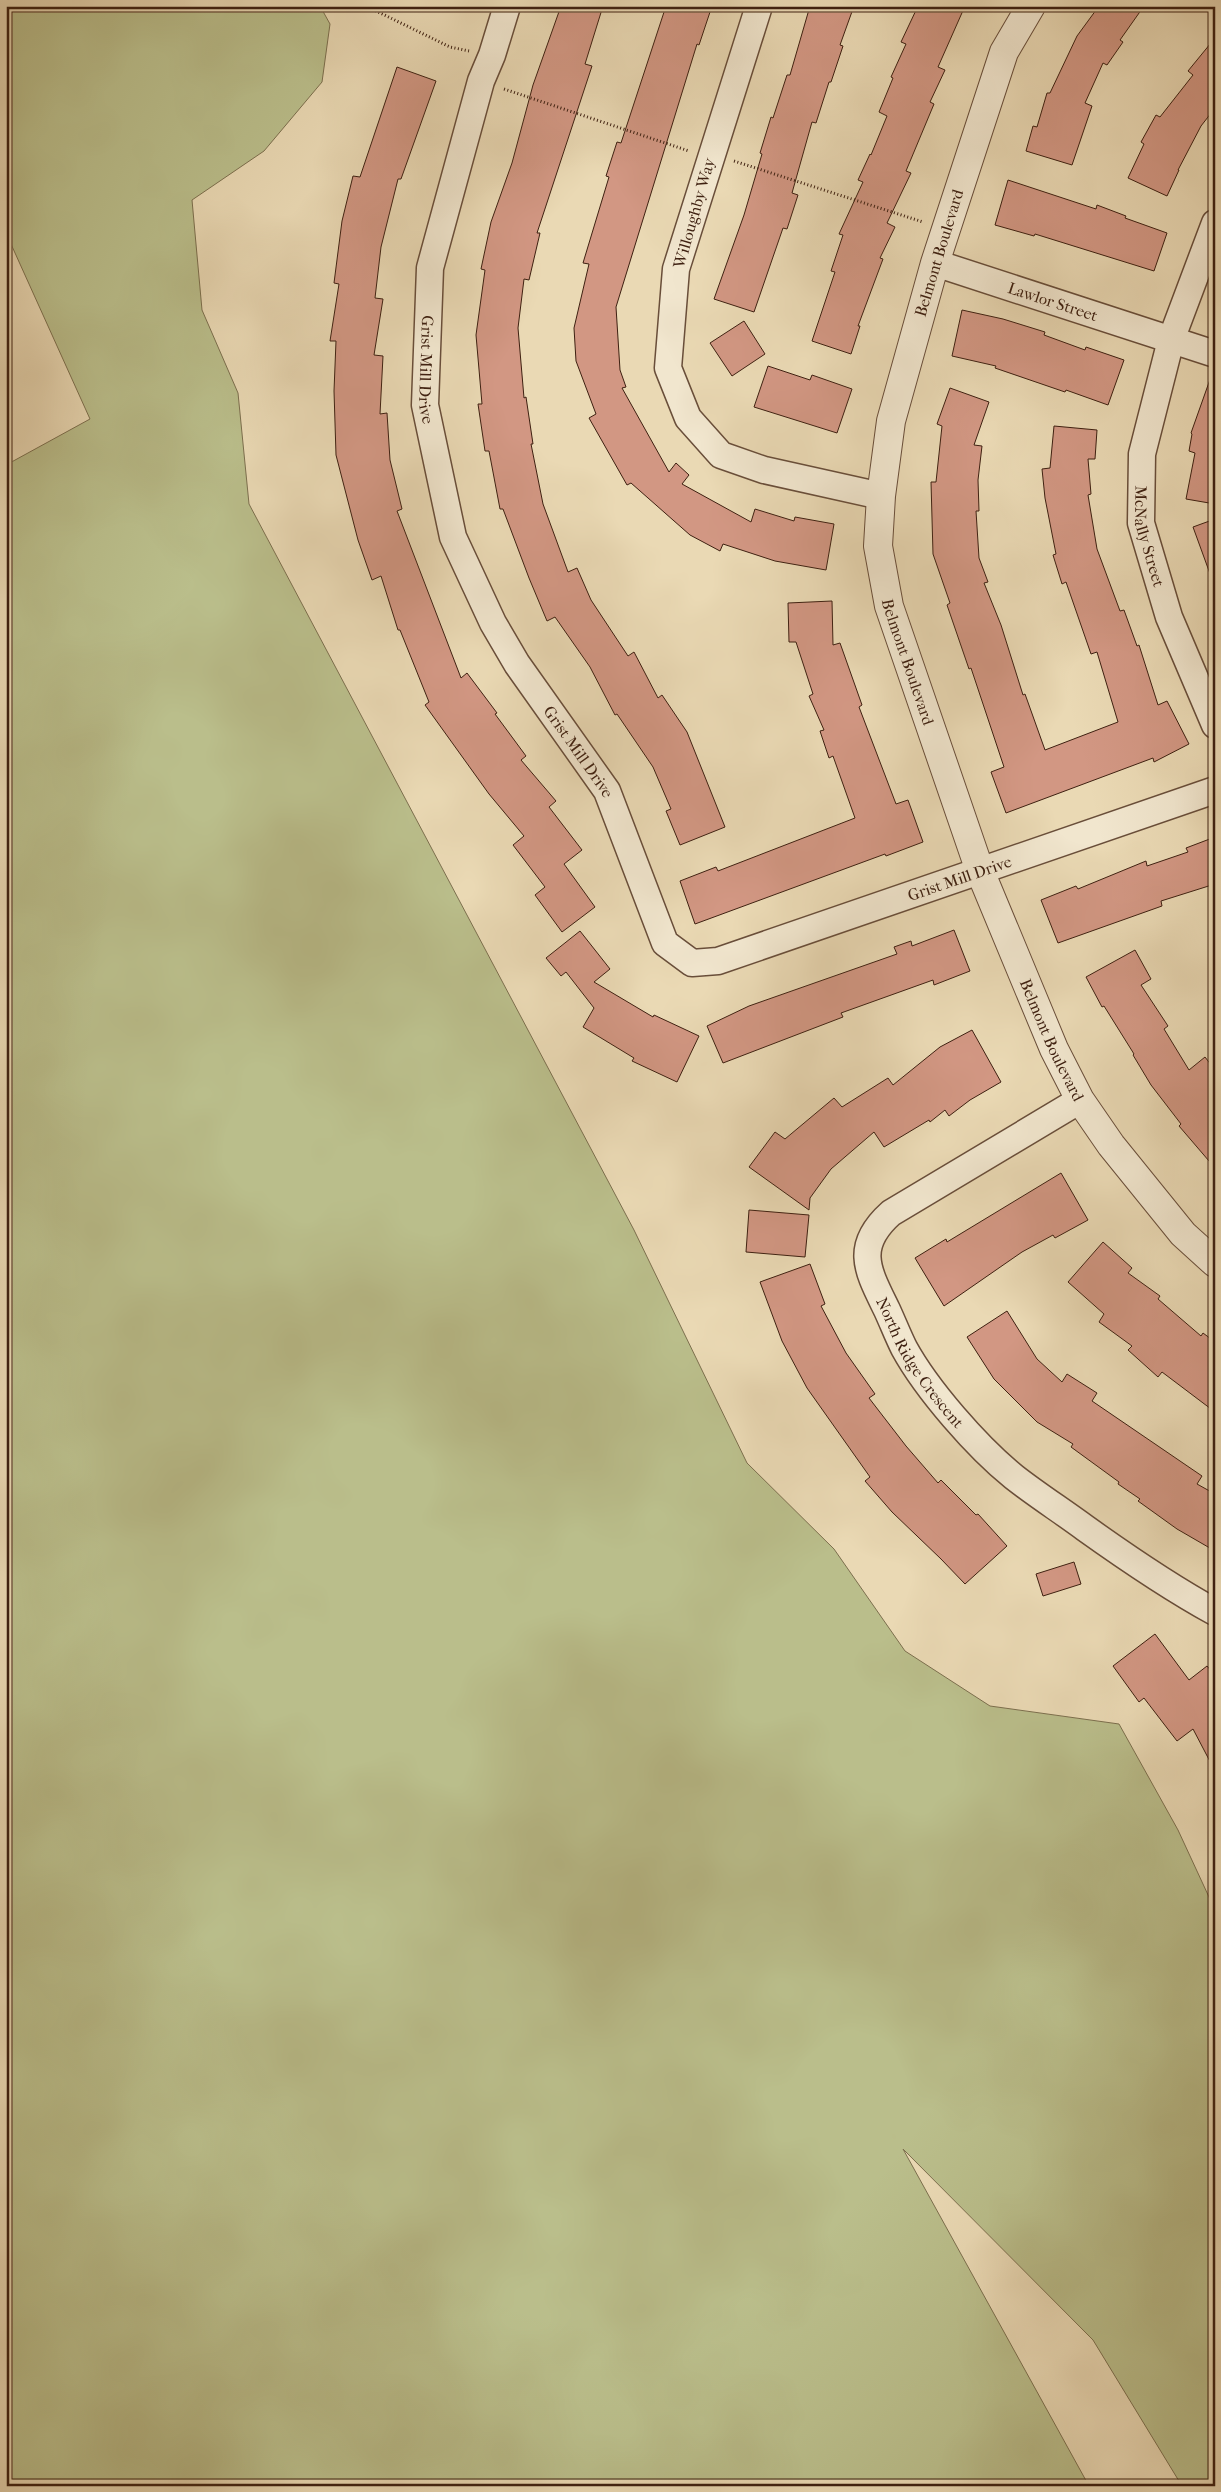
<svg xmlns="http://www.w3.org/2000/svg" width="1221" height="2492" font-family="'IM FELL French Canon',serif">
  <rect width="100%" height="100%" fill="#ead9b4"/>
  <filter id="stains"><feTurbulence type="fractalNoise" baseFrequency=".004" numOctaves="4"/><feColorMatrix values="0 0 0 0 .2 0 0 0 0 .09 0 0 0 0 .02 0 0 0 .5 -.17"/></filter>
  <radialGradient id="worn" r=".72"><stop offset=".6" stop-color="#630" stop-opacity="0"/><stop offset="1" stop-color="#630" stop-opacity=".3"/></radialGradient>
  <path fill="#babe8b" stroke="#7c6f4e" d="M6,6H320L330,24L322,82L264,151L192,200L202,310L238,393L249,504L634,1230L747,1463L834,1549L905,1651L990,1706L1119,1724L1178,1830L1215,1910V2486H1182L1093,2340L903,2149L1089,2486H6V465L90,419L6,233Z"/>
  <g fill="#d29783" stroke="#3e2011">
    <path d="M561,6H603L585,64L592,66L537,233H540L529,280L524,279L518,328L524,398L526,397L533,444H531L543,504L568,572L577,568L591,600L628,656L634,652L658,698L662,695L687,732L725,827L680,845L666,811L671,809L653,767L617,714L615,715L590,667L555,617L547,621L529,578L503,509H500L489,451H485L478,404H482L476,335L485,270L481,269L491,222L512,163L533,85Z"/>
    <path d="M666,6H712L699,45L697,44L616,307L620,370L626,387L622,388L669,472L676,463L689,475L682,484L751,522L755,509L794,521L795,517L834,524L826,570L775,561L723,544L720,551L690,535L631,483L627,485L589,418L596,414L576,361L574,328L589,264L583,263L609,177L606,176L617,142L621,143Z"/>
    <path d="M810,6H854L840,45L843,46L831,82H829L816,123L812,122L792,193L798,195L787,229L783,228L754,312L714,299L744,215L762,154L760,153L771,117L773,118L787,75H790Z"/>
    <path d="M918,6H965L938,67L945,70L930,102L934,104L906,171L911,173L887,223L895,227L880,258L883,259L858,326H860L851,354L812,341L835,272L831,271L843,235L839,234L863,182L858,180L870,154L871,155L887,116L879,112L893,78L891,77L906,44L901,42Z"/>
    <path d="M1099,6H1144L1120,40L1123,42L1107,65L1103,63L1085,103L1092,106L1072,165L1026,151L1033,126L1037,127L1047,93H1050L1077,36Z"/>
    <path d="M1215,38V108L1201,126L1178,170H1179L1167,196L1128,178L1144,144L1141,142L1156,115L1160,117L1193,75L1188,71Z"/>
    <path d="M397,67L436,81L401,179H398L381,247L375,298L383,299L374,355L383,356L380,414L387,413L390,460L402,509L397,511L461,678L467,673L497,713L495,714L526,756L521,760L556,801L549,807L582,850L564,864L595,907L562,932L535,895L545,887L513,845L524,836L489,794L425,705L429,702L400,630H398L381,576L372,580L358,540L336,455L334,391L336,341H330L339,284L334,283L342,221L353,176L360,177Z"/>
    <path d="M1008,180L1096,209L1097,205L1126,216L1125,218L1167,233L1154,271L1035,234L1034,236L995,225Z"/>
    <path d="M962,310L1003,319L1045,332L1044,335L1085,350L1086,347L1124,360L1108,405L1066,390L1065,392L995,368L996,366L952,356Z"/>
    <path d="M744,321L765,354L732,376L710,343Z"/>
    <path d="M768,366L810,380L812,375L852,389L837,433L754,407Z"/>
    <path d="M1213,371H1215V504L1186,499L1195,453L1189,451L1192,434L1191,433Z"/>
    <path d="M950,388L989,402L974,445L982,446L978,480L979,511H976L979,558L988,582L984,583L1001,625L1023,695L1025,694L1045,750L1118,722L1097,652L1091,654L1066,582L1062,584L1053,555L1056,554L1045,498L1042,469L1050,468L1054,426L1097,430L1095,459H1088L1091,494L1088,495L1097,549L1120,611L1124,610L1137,646L1139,645L1158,705L1167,701L1189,744L1154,762L1153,758L1006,813L991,772L1004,767L971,668L969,669L947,605L950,603L933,554L931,482H936L942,426L937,424Z"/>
    <path d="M1215,519V582H1213L1193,527Z"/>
    <path d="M832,601L833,645L840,643L862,705L859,707L896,804L908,800L923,842L886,856L885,854L695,924L680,881L716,867L718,871L855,818L833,756L829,758L820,731L824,730L809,696L813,694L796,642H789L788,603Z"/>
    <path d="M1215,837V884L1161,901L1162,906L1058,943L1041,900L1076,886L1078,889L1146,861L1147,866L1188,852L1186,848Z"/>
    <path d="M954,930L970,971L934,985L933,980L841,1013L843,1017L723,1063L707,1026L749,1006L897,954L894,947L911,941L912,946Z"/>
    <path d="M580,931L610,969L594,982L653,1017L654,1015L699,1036L677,1082L632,1061L634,1058L583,1027L594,1008L566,972L561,976L546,958Z"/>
    <path d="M1135,950L1151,979L1141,985L1168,1026L1164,1029L1189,1070L1205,1057L1215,1070V1168L1179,1126L1181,1124L1151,1085L1133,1055L1134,1054L1104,1006L1102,1007L1086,977Z"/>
    <path d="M972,1030L1001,1082L970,1100L949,1116L945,1110L930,1122L929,1120L884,1147L874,1132L831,1169L810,1198L809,1210L749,1167L775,1132L785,1139L834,1098L842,1107L888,1078L893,1085L940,1047Z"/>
    <path d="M1061,1173L1088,1220L1055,1238L1053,1235L1022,1252L944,1306L915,1258L946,1239L947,1242Z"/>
    <path d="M749,1210L809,1215L805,1257L746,1252Z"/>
    <path d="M1103,1242L1132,1268L1128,1273L1160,1296L1158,1299L1201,1336L1203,1333L1215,1342V1412L1162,1372L1158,1377L1128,1350L1132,1346L1099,1322L1104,1314L1068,1282Z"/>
    <path d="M810,1264L825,1304L821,1306L846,1353L875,1394L869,1398L906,1446L938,1483L941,1480L976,1515L978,1514L1007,1546L965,1584L941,1559L892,1512L865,1481L870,1477L807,1388L782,1341L760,1282Z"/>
    <path d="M1007,1311L1037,1359L1062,1382L1067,1374L1097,1393L1092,1401L1202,1476L1197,1484L1215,1494V1551L1177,1529L1138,1501L1140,1499L1118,1484L1119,1482L1071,1447L1073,1444L1037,1422L994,1379L967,1337Z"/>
    <path d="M1074,1562L1081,1584L1043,1596L1036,1574Z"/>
    <path d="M1155,1634L1189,1680L1207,1666L1215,1675V1771L1193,1729L1177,1741L1144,1698L1139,1702L1113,1666Z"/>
  </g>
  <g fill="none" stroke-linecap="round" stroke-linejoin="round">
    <defs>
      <g id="minor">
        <path id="s1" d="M507,6L492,55L481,81L430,268L425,405L453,537L493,623L517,664L607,791L665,943L692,963L718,961L1215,790"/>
        <path d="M759,6L676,269L668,368L688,418L721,455L764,470L881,496"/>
        <path id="s2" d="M1215,223L1171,340L1142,454L1141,523L1169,617L1215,725"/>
        <path id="s3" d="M935,263L1215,354"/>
        <path id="s4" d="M1080,1100L891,1213C853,1247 868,1271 887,1310C893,1323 898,1336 904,1348C927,1390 977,1447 1014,1477C1037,1495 1062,1511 1085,1528C1127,1558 1169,1587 1215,1612"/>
      </g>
      <g id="tertiary">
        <path id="s5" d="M1031,6L1004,52L935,263L891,421L881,496L878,546L889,606L980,871L1054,1049L1080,1100L1111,1145L1183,1234L1215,1263"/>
      </g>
    </defs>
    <use href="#minor" stroke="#694e3a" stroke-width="29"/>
    <use href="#tertiary" stroke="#694e3a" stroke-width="30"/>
    <g stroke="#3e2011" stroke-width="3" stroke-dasharray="1 2.5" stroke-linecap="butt">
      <path d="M366,6L450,47L469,51"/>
      <path d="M504,89L689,151"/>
      <path d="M734,161L923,222"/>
    </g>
    <use href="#minor" stroke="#f1e6ce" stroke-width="26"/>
    <use href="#tertiary" stroke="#f1e6ce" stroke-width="28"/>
  </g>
  <g text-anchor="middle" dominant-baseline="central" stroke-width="5" stroke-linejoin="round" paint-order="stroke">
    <g font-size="16" fill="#3e2011" stroke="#f1e6ce">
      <text transform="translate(694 213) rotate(-74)">Willoughby Way</text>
      <text transform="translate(939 253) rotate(-73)">Belmont Boulevard</text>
      <text stroke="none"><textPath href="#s3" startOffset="124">Lawlor Street</textPath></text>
      <text stroke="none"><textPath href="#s1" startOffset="375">Grist Mill Drive</textPath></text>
      <text stroke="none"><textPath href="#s2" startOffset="326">McNally Street</textPath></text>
      <text stroke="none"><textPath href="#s5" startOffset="685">Belmont Boulevard</textPath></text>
      <text stroke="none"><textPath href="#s1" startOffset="795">Grist Mill Drive</textPath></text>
      <text stroke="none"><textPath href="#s1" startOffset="1321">Grist Mill Drive</textPath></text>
      <text stroke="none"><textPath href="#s5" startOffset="1090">Belmont Boulevard</textPath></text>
      <text stroke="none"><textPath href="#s4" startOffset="391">North Ridge Crescent</textPath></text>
    </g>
  </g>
  <rect width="1221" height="2492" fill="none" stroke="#ead9b4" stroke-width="25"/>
  <rect x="8" y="8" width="1206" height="2477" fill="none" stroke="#3e2011" stroke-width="2.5"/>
  <rect x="12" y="12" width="1196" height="2467" fill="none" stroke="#3e2011"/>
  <rect width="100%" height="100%" filter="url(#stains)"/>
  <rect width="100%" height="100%" fill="url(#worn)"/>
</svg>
